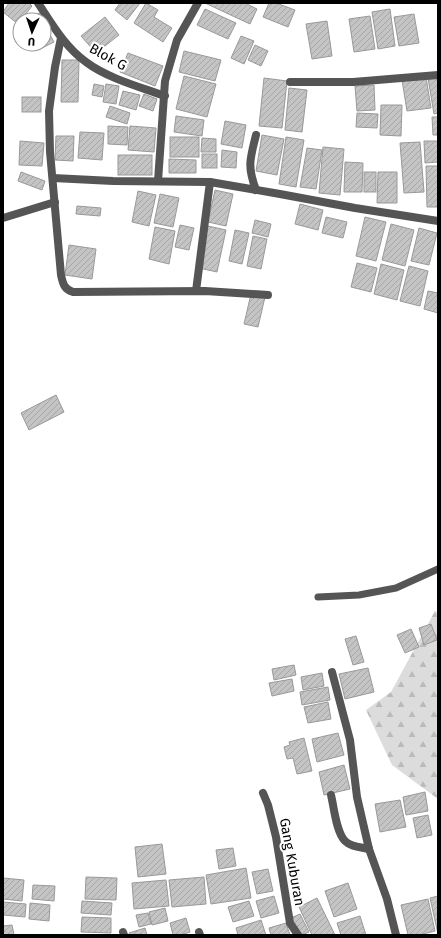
<svg xmlns="http://www.w3.org/2000/svg" width="441" height="938" font-family="'Fira Sans',sans-serif">
  <defs>
    <pattern id="forest-firs" width="22" height="20" patternUnits="userSpaceOnUse"><rect width="22" height="20" fill="#dcdcdc"/><path d="M5 1l3.5 6h-7zM16 11l3.5 6h-7z" fill="#bbb"/></pattern>
    <pattern id="building-hatch" width="6" height="6" patternUnits="userSpaceOnUse"><rect width="6" height="6" fill="#c4c4c4"/><path d="M-1 1l2-2M0 6l6-6M5 7l2-2" fill="none" stroke="#a7a7a7"/></pattern>
  </defs>
  <rect width="100%" height="100%" fill="#fff"/>
  <path fill="url(#forest-firs)" d="M435,611L438,612V799L392,765L366,710L391,692Z"/>
  <g fill="url(#building-hatch)" stroke="#999">
    <path d="M9,3H29L32,6L18,24L3,12Z"/>
    <path d="M120,3H140L127,20L115,10Z"/>
    <path d="M146,3L158,10L154,17L172,28L163,42L134,23Z"/>
    <path d="M205,3H245L257,9L250,24Z"/>
    <path d="M269,3H276L295,10L288,27L263,17Z"/>
    <path d="M205,9L236,23L228,39L197,25Z"/>
    <path d="M390,9L395,46L378,49L372,12Z"/>
    <path d="M39,13L43,20H25Z"/>
    <path d="M414,14L419,43L399,46L394,17Z"/>
    <path d="M370,16L375,49L354,52L349,19Z"/>
    <path d="M105,17L119,35L96,53L81,36Z"/>
    <path d="M327,21L332,56L312,59L306,24Z"/>
    <path d="M48,31L54,42L38,50L35,44H44V33Z"/>
    <path d="M241,36L254,41L244,64L231,58Z"/>
    <path d="M255,45L268,51L261,66L248,60Z"/>
    <path d="M184,51L221,60L215,81L179,72Z"/>
    <path d="M128,53L163,66L155,86L120,72Z"/>
    <path d="M62,60H79L78,102H61Z"/>
    <path d="M184,76L216,84L207,117L176,109Z"/>
    <path d="M438,76V113L434,114L428,78Z"/>
    <path d="M426,77L431,108L407,111L402,80Z"/>
    <path d="M264,78L287,81L282,128L259,126Z"/>
    <path d="M94,84L104,86L102,97L92,95Z"/>
    <path d="M106,84L119,86L116,104L103,102Z"/>
    <path d="M374,85L375,110L357,111L355,86Z"/>
    <path d="M289,88L307,90L302,132L285,130Z"/>
    <path d="M123,91L140,95L136,110L119,105Z"/>
    <path d="M144,94L157,99L153,111L139,106Z"/>
    <rect x="22" y="97" width="19" height="15"/>
    <path d="M381,105H402L401,136L380,135Z"/>
    <path d="M110,106L130,113L127,124L106,117Z"/>
    <path d="M357,113L378,114L377,128L356,127Z"/>
    <path d="M176,116L204,120L202,136L174,132Z"/>
    <path d="M432,117H438V135H433Z"/>
    <path d="M225,121L246,125L242,148L221,144Z"/>
    <path d="M108,126L128,127L127,145L108,144Z"/>
    <path d="M130,126L156,128L154,152L128,150Z"/>
    <path d="M80,132L104,133L102,160L78,158Z"/>
    <path d="M262,135L284,139L277,175L256,171Z"/>
    <path d="M56,136H74L73,161L55,160Z"/>
    <rect x="170" y="137" width="29" height="20"/>
    <path d="M286,137L304,140L296,187L279,184Z"/>
    <path d="M202,138L216,139V152H201Z"/>
    <path d="M20,141L44,143L42,166L19,165Z"/>
    <path d="M424,141H438V162L425,163Z"/>
    <path d="M420,142L424,192L404,193L400,143Z"/>
    <path d="M323,147L344,149L340,195L319,193Z"/>
    <path d="M307,148L322,150L316,189L300,187Z"/>
    <path d="M222,150L237,152L236,168L221,167Z"/>
    <rect x="202" y="154" width="15" height="14"/>
    <rect x="118" y="155" width="34" height="20"/>
    <path d="M169,159L196,160V173H169Z"/>
    <path d="M345,162L363,163L362,192H344Z"/>
    <path d="M426,166H438V207H427Z"/>
    <path d="M21,172L45,181L42,190L18,181Z"/>
    <rect x="364" y="172" width="12" height="20"/>
    <path d="M378,172H397V203H377Z"/>
    <path d="M215,190L233,194L226,226L208,222Z"/>
    <path d="M138,191L156,195L149,226L132,222Z"/>
    <path d="M160,194L179,198L173,227L154,223Z"/>
    <path d="M300,204L323,210L318,230L295,224Z"/>
    <path d="M77,206L101,208L100,216L76,214Z"/>
    <path d="M326,217L347,222L343,238L322,233Z"/>
    <path d="M365,217L386,222L376,261L356,256Z"/>
    <path d="M255,220L271,224L268,237L252,233Z"/>
    <path d="M391,224L414,230L405,266L382,260Z"/>
    <path d="M180,225L194,228L189,250L175,247Z"/>
    <path d="M208,226L226,230L217,272L199,268Z"/>
    <path d="M155,227L175,231L169,264L149,259Z"/>
    <path d="M419,228L437,233L429,265L411,261Z"/>
    <path d="M235,230L249,233L242,264L229,261Z"/>
    <path d="M253,236L267,239L261,269L247,266Z"/>
    <path d="M69,245L96,249L92,279L65,275Z"/>
    <path d="M357,263L377,268L371,292L351,287Z"/>
    <path d="M381,264L404,270L397,300L374,294Z"/>
    <path d="M409,266L428,271L420,306L400,301Z"/>
    <path d="M428,291L438,293V313L424,309Z"/>
    <path d="M251,294L265,297L258,327L244,324Z"/>
    <path d="M56,395L64,412L29,430L21,413Z"/>
    <path d="M431,624L437,640L424,645L419,628Z"/>
    <path d="M411,629L419,647L405,653L397,635Z"/>
    <path d="M356,636L364,662L353,665L345,639Z"/>
    <path d="M294,665L296,675L274,680L272,669Z"/>
    <path d="M368,668L374,692L345,699L339,674Z"/>
    <path d="M322,673L324,686L303,690L301,677Z"/>
    <path d="M292,679L294,691L272,696L269,683Z"/>
    <path d="M328,687L330,700L302,705L300,692Z"/>
    <path d="M328,702L331,719L308,723L304,707Z"/>
    <path d="M338,733L344,755L317,762L312,739Z"/>
    <path d="M304,738L312,771L297,774L293,758L287,759L284,747L290,745L289,742Z"/>
    <path d="M344,765L350,789L324,795L319,772Z"/>
    <path d="M425,792L428,811L406,815L403,797Z"/>
    <path d="M400,800L406,827L380,832L375,804Z"/>
    <path d="M428,815L432,835L417,838L413,818Z"/>
    <path d="M162,844L166,874L138,877L135,847Z"/>
    <path d="M233,848L236,866L219,869L216,850Z"/>
    <path d="M246,868L251,898L211,904L206,875Z"/>
    <path d="M268,869L273,891L257,894L252,872Z"/>
    <path d="M86,877L117,878L116,900L85,899Z"/>
    <path d="M204,877L206,904L172,907L169,880Z"/>
    <path d="M3,878L24,880L22,901L3,899Z"/>
    <path d="M166,880L169,906L134,909L132,883Z"/>
    <path d="M348,883L357,909L334,917L325,891Z"/>
    <path d="M33,885L55,886L54,901L32,899Z"/>
    <path d="M274,896L279,913L261,918L256,901Z"/>
    <path d="M438,896V934L430,898Z"/>
    <path d="M317,898L335,935H312L299,907Z"/>
    <path d="M428,899L435,931L419,935H408L401,905Z"/>
    <path d="M82,901L112,903L111,915L81,913Z"/>
    <path d="M249,901L254,916L233,922L228,907Z"/>
    <path d="M3,902L26,904L25,917L3,915Z"/>
    <path d="M30,903L50,905L49,921L29,919Z"/>
    <path d="M165,908L168,921L152,925L149,912Z"/>
    <path d="M148,913L151,924L139,927L136,915Z"/>
    <path d="M300,914L309,932L302,935H300L291,918Z"/>
    <path d="M360,916L366,935H341L337,923Z"/>
    <path d="M82,917L111,918V933L81,932Z"/>
    <path d="M186,918L190,932L181,935H173L170,923Z"/>
    <path d="M261,920L266,935H238L236,928Z"/>
    <path d="M286,923L290,935H271L269,928Z"/>
    <path d="M12,925L14,935H3V926Z"/>
    <path d="M145,928L147,935H130L129,933Z"/>
  </g>
  <g fill="none" stroke-linecap="round" stroke-linejoin="round">
    <path stroke="#555" stroke-width="7" d="M318,597L359,595L396,588L438,569"/>
    <g stroke="#555" stroke-width="8">
      <path d="M38,3C52,24 65,47 86,62C107,78 140,87 165,96"/>
      <path d="M61,38L55,67L49,111L50,152L61,275C63,284 64,289 73,292L205,291L268,295"/>
      <path d="M290,82H353L438,75"/>
      <path d="M53,178L113,181L210,182L280,194L355,208L438,221"/>
      <path d="M158,181L165,81L177,40L198,3"/>
      <path d="M256,190C247,166 250,159 256,135"/>
      <path d="M3,218L55,202"/>
      <path d="M196,291L210,182"/>
      <path d="M332,672L350,740L357,797L369,849L387,899L396,935"/>
      <path d="M263,793L268,805L276,837L290,923L298,935"/>
      <path d="M331,795C334,807 336,832 345,841C351,847 361,847 369,849"/>
      <path d="M123,932L124,935"/>
      <path d="M199,932L200,935"/>
    </g>
  </g>
  <g text-anchor="middle" dominant-baseline="central" stroke-width="4" stroke-linejoin="round" paint-order="stroke">
    <g font-size="14" fill="#000" stroke="#fff">
      <text transform="translate(108 57) rotate(29)">Blok G</text>
      <text transform="translate(292 862) rotate(80)">Gang Kuburan</text>
    </g>
  </g>
  <rect width="441" height="938" fill="none" stroke="#000000" stroke-width="8"/>
  <g transform="translate(32 32) rotate(183)"><circle r="19" fill="#ffffff" stroke="#999999"/>
  <path d="M0-3L7 15L0 10L-7 15Z" fill="#000000"/>
  <text y="-6" font-size="11" font-weight="bold" text-anchor="middle" fill="#000000">U</text>
  </g>
</svg>
